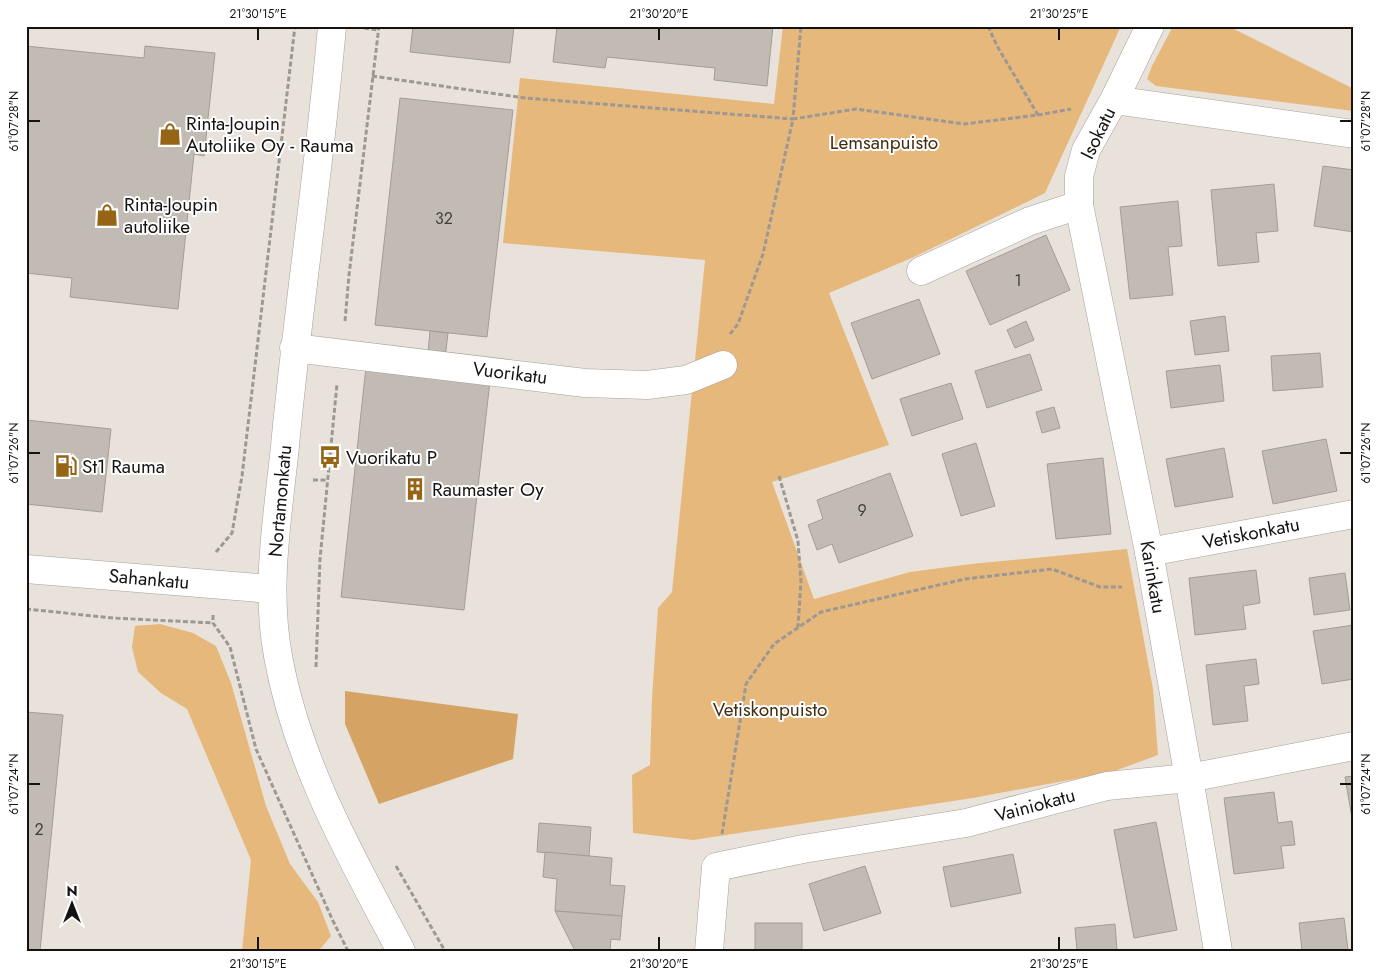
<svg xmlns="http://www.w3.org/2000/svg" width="1380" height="977" font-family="Jost,sans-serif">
  <rect width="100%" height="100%" fill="#e8e2da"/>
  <g fill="#e6b87b">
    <path d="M783,26H1121L1045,193L914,257L829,293L889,445L772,482L814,599L910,572L971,564L1127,549L1153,689L1158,755L1112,772L973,798L693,840L633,833L632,775L650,765L652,699L658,608L672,592L705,260L503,243L520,78L774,104Z"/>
    <path d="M1173,26H1228L1354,89V111L1156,86L1147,79L1152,66Z"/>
    <path d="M160,624L193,633L216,646L231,683L266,806L290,864L318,902L331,936L321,948L314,951H242L251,860L187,709L161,693L138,672L132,647L135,626Z"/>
  </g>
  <path fill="#d5a464" d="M345,691L518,714L513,759L379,804L345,724Z"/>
  <g fill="#c1bbb4" stroke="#a39d96">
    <path d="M413,26H514L510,63L410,52Z"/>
    <path d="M557,26H773L767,86L714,80L715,68L607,57L605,68L553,62Z"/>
    <path d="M26,46L144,58L145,46L215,53L204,156L194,154L178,309L70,297L72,278L26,273Z"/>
    <path d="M400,98L513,110L487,337L375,325Z"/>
    <path d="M1323,166L1354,170V232L1314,226Z"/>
    <path d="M1274,184L1278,231L1256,233L1259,262L1218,266L1211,190Z"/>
    <path d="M1178,201L1182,246L1168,247L1173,295L1130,299L1120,207Z"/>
    <path d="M1046,235L1070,290L990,325L966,271Z"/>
    <path d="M919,299L940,354L872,379L851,323Z"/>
    <path d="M1225,316L1229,351L1195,355L1190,321Z"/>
    <path d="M1026,321L1034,340L1015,348L1007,330Z"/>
    <path d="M430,331L448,333L443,376L426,374Z"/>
    <path d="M1320,353L1323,387L1273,391L1271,356Z"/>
    <path d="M1030,354L1042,390L987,408L975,371Z"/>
    <path d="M1220,365L1224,401L1171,408L1166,371Z"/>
    <path d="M366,367L490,381L464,610L341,597Z"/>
    <path d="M951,383L963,419L912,436L900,399Z"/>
    <path d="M1054,407L1060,428L1042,433L1036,412Z"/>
    <path d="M26,420L111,429L102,512L26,504Z"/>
    <path d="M1326,439L1337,491L1273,504L1262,451Z"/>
    <path d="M976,443L995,506L961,516L942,454Z"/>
    <path d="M1224,448L1233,497L1175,507L1166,459Z"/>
    <path d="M1103,458L1111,534L1056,539L1047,464Z"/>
    <path d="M890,473L913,536L839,563L832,544L817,550L808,525L823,519L817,500Z"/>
    <path d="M1256,570L1260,603L1243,606L1246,629L1195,635L1189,578Z"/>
    <path d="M1345,573L1350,610L1314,615L1309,578Z"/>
    <path d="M1354,625V679L1322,684L1313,631Z"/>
    <path d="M1256,659L1259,684L1244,686L1248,721L1213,725L1206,665Z"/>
    <path d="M26,712L63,715L40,951H26Z"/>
    <path d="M1354,776V824H1353L1345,777Z"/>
    <path d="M1274,792L1278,823L1292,821L1295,845L1281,846L1284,868L1234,874L1224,798Z"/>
    <path d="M1156,822L1177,930L1134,938L1114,830Z"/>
    <path d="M539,823L591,827L589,856L537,852Z"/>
    <path d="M545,852L612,858L610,885L625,886L622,916L555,911L557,879L543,877Z"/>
    <path d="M1013,854L1021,893L951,907L943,867Z"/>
    <path d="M865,866L881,913L824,931L809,884Z"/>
    <path d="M555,911L622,916L620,940L611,939L610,951H575Z"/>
    <path d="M1344,918L1348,950L1302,951L1299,923Z"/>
    <rect x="755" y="923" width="47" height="28"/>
    <path d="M1115,924L1117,950L1077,951L1075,928Z"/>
  </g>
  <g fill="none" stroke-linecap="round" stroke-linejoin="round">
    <defs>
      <g id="street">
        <path d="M1114,100L1150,26"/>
        <path d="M1079,205L1149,552L1189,778L1218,951"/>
        <path d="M921,271L1030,221L1079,205V176L1086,150L1114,100L1354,134"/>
        <path d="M294,348L585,383L647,385L686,380L723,365"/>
        <path d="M1149,552L1354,514"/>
        <path d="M26,569L271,589"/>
        <path d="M709,951L716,867L803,849L966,823L1107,786L1189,778L1354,746"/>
      </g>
      <path id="secondary" d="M332,26C320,166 298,306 285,446C278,515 265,586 278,656C297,762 351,857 401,951"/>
    </defs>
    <use href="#street" stroke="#a6a099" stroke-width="29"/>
    <use href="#secondary" stroke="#a6a099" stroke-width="29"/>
    <g stroke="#9d9893" stroke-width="3" stroke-dasharray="5 2.5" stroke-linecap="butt">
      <path d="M988,26L997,46L1038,115"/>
      <path d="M364,28L378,30"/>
      <path d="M372,76L525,98L793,119L801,26"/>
      <path d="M345,321L349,275L379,26"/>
      <path d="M730,334L738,324L763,254L793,119L856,109L964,124L1038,115L1071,109"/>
      <path d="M779,476L798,541L801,582L798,627"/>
      <path d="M313,480H327"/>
      <path d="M216,552L232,533L242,476L295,26"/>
      <path d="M26,609L113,618L213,623"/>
      <path d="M213,615V623L230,647L256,749L333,921L348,951"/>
      <path d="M316,667L320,559L337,384"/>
      <path d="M722,834L746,684L774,644L821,612L965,579L1052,569L1100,587H1122"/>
      <path d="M396,866L445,951"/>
    </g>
    <use href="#street" stroke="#fff" stroke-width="28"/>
    <use href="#secondary" stroke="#fff" stroke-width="28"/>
  </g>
  <path fill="none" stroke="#151311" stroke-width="2" d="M258,28V40M659,28V40M1059,28V40M28,121H40M1340,121H1352M28,453H40M1340,453H1352M28,784H40M1340,784H1352M258,937V950M659,937V950M1059,937V950"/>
  <defs>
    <symbol id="shop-bare" viewBox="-9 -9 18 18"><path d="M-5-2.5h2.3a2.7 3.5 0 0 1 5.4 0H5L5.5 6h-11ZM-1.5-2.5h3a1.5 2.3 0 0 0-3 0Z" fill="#956515" stroke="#fff" stroke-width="2.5" paint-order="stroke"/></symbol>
    <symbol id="bus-bare" viewBox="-9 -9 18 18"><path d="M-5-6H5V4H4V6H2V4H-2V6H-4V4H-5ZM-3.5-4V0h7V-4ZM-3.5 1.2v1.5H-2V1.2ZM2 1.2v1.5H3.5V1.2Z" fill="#956515" stroke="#fff" stroke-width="2.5" paint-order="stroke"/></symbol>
    <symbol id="fuel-bare" viewBox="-9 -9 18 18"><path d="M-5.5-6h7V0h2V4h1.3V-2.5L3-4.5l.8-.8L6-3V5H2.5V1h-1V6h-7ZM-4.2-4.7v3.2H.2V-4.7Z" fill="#956515" stroke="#fff" stroke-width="2.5" paint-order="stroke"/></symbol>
    <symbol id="building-bare" viewBox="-9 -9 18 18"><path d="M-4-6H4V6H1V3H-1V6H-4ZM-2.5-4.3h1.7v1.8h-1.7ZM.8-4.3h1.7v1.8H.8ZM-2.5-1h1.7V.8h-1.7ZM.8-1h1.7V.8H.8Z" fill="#956515" stroke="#fff" stroke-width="2.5" paint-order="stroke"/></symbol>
  </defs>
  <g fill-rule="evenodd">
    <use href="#shop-bare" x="154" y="118" width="32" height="32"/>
    <use href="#shop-bare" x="91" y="199" width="32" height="32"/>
    <use href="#bus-bare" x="314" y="441" width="32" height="32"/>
    <use href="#fuel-bare" x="50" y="450" width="32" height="32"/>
    <use href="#building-bare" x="399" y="473" width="32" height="32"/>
  </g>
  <g text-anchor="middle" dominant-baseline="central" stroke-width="4" stroke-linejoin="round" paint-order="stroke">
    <g font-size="16" fill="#403d3a">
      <text x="444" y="218">32</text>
      <text x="1018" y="280">1</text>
      <text x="862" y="510">9</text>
      <text x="39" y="829">2</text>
    </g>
    <g font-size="19" fill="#151311" stroke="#fff" text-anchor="start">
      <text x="186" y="123">Rinta-Joupin<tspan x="186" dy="22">Autoliike Oy - Rauma</tspan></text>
      <text x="124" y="204">Rinta-Joupin<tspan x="124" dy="22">autoliike</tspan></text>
      <text x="346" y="457">Vuorikatu P</text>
      <text x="82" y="466">St1 Rauma</text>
      <text x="432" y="489">Raumaster Oy</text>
    </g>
    <g font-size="19" fill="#151311" stroke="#fff">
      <text transform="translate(1098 133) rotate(-64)">Isokatu</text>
      <text transform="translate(510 373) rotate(7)">Vuorikatu</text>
      <text transform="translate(280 501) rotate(-85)">Nortamonkatu</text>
      <text transform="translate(1251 533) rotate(-11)">Vetiskonkatu</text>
      <text transform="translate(1153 577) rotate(80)">Karinkatu</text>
      <text transform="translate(149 579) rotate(5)">Sahankatu</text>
      <text transform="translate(1035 805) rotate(-15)">Vainiokatu</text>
    </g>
    <g font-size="19" fill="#432e11" stroke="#fff">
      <text x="884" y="142">Lemsanpuisto</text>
      <text x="770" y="709">Vetiskonpuisto</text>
    </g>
  </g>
  <rect width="1380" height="977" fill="none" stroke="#ffffff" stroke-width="55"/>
  <g transform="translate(72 904)" stroke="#ffffff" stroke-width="4" paint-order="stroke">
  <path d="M0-4L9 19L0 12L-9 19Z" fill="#151311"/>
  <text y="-8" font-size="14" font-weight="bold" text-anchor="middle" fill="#151311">N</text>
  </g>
  <rect x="28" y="28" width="1324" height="922" fill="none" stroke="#151311" stroke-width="2"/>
  <g font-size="12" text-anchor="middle" fill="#151311">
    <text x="258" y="18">21°30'15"E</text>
    <text x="659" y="18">21°30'20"E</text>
    <text x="1059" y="18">21°30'25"E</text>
    <text transform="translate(14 121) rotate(-90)" y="4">61°07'28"N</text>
    <text transform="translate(1366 121) rotate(-90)" y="4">61°07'28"N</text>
    <text transform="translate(14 453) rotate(-90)" y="4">61°07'26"N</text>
    <text transform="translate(1366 453) rotate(-90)" y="4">61°07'26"N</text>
    <text transform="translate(14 784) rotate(-90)" y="4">61°07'24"N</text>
    <text transform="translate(1366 784) rotate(-90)" y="4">61°07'24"N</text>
    <text x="258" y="968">21°30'15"E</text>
    <text x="659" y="968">21°30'20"E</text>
    <text x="1059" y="968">21°30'25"E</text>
  </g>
</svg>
